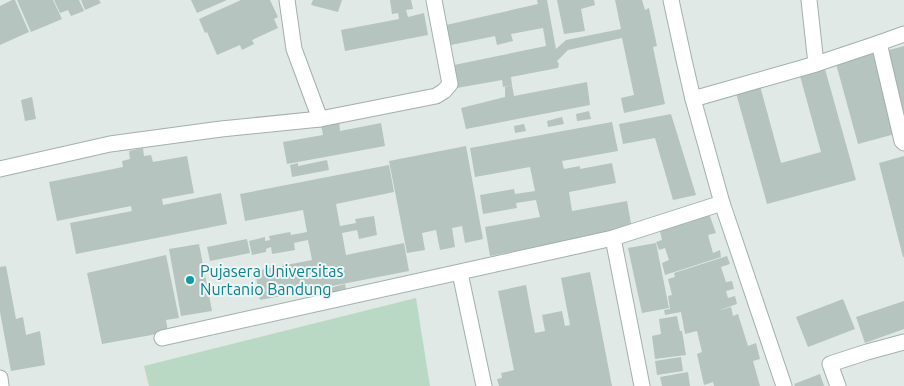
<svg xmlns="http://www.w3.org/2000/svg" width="904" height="386" font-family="Ubuntu,sans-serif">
  <rect width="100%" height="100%" fill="#e0e9e5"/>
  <path fill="#bad9c4" d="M416,298L430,386H149L144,366Z"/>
  <g fill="#b5c4bf">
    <path d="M12,0H15L29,32L0,45V6Z"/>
    <path d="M17,0H53L62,19L31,32Z"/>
    <path d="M54,0H79L84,11L71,16L68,10L60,13Z"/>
    <path d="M81,0H99L101,3L85,10Z"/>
    <path d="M191,0H227L197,13Z"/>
    <path d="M241,0H270L278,17L274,19L278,28L252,40L254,44L242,50L240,45L217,55L207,32L205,33L199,19Z"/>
    <path d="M313,0H342L338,12L311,5Z"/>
    <path d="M390,0H411L413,9L406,10L408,17L424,13L428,35L345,51L341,30L399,19L398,13L392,14Z"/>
    <path d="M537,0H547L556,49L566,40L621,29L615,0H642L645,10L649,8L657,46L653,47L665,104L624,113L621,98L634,95L622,38L568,50L557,61L559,64L558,68L511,77L512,85L503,87L502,80L457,88L454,65L546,46L543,28L511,34L513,41L497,45L495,36L451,45L446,25L538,4Z"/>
    <path d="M557,0H594L595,5L581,9L585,31L564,34Z"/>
    <path d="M904,46V127L885,51Z"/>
    <path d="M872,50L895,134L858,144L835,60Z"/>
    <path d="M825,69L856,180L767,204L736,93L760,86L781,163L821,152L800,76Z"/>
    <path d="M587,82L590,105L466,129L461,108L505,97V87L512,85L514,96Z"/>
    <path d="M32,97L36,119L25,121L21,100Z"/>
    <path d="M589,111L591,119L577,121L576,114Z"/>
    <path d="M671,114L696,195L673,200L655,138L623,144L619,124Z"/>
    <path d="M562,117L564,124L548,127L547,121Z"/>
    <path d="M339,121L340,131L381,123L385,146L287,164L283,142L323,135L321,124Z"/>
    <path d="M612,122L618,151L562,161L564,169L580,166V169L612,163L616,183L569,192L572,211L627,201L632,229L490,256L485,227L540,217L536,200L516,203L517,208L483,214L480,195L514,189L515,194L535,191L530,167L475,177L470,148Z"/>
    <path d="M524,124L526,131L515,133L514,126Z"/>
    <path d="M466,146L483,239L465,243L462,226L452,228L455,247L440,250L436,230L422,233L425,250L407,253L389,161Z"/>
    <path d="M143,148L144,156L151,155L153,162L187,156L194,193L162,199L163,205L221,193L227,224L76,254L70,223L132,211L131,206L57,221L49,182L123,167L122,161L130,159L129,151Z"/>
    <path d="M904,156V257H903L879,163Z"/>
    <path d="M327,160L329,170L292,177L290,165L298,163V166Z"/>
    <path d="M389,165L394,192L336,204L340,226L356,223L355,219L374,216L377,235L359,239L357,230L342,233L346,255L404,243L409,271L260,300L255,271L312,260L308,240L294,243L295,250L272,254L271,247L266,249V252L252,255L249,241L265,237V241L270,240L269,236L290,232L291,235L307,232L303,210L245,221L240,194Z"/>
    <path d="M708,211L716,233L708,235L713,253L720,250L721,257L665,275L662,263L669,260L665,248L659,250L656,242L662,240L659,227Z"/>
    <path d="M247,239L250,253L210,261L207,247Z"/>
    <path d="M656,243L669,308L642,313L628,248Z"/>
    <path d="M199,244L212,311L181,316L169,249Z"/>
    <path d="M166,255L179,318L166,320L168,332L102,344L87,273Z"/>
    <path d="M727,256L730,264L721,267L726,282L732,281L734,289L726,291L728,298L735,296L737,304L717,311L731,307L733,316L738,314L748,346L756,343L760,359L753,361L760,386H714L713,382L704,385L697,354L702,352L697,331L685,334L681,312L665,315L664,310L670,309L668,296L672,295L668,279L675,277L674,273Z"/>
    <path d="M6,266L16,319L23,317L26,335L40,331L45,365L11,371L0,312V267Z"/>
    <path d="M590,272L612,386H499L497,379L502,378L501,373L514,370L498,291L526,285L535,333L545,331L542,315L562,311L565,326L570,325L561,278Z"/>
    <path d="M345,284L347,297L328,301L326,289Z"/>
    <path d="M843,299L855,329L808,347L796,317Z"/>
    <path d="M904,301V329L865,343L856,317Z"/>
    <path d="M677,316L680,331H682L686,355L655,359L652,336L661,334L659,319Z"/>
    <path d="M681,357L683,371L657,375L655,361Z"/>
    <path d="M688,372L690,386H662L660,377Z"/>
    <path d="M820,374L824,386H795L794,384Z"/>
  </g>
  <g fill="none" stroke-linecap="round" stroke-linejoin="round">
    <defs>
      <g id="minor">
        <path d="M287,0L294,49L320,119"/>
        <path d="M671,0L684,60L693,99L722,203L784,386"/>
        <path d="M879,43L902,141L904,143"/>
        <path d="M816,64L879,43L904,34"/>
        <path d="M693,99L816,64L809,0"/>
        <path d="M0,169L110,144L221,129L320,119L436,96L444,91L450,84L434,0"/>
        <path d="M613,238L642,386"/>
        <path d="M460,273L484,386"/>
        <path d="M162,338L613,238L722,203"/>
        <path d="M0,378L1,386"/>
        <path d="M838,386L830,364L867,352L904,342"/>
      </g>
    </defs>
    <use href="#minor" stroke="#a3b0ac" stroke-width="17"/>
    <use href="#minor" stroke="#fff" stroke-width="15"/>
  </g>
  <circle fill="#0f9aa8" stroke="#f0f6f3" stroke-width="2" cx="190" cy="280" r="5"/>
  <g text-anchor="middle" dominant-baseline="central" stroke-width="4" stroke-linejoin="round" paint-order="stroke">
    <g font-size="16" fill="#0d838f" stroke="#f0f6f3" text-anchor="start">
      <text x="200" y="271">Pujasera Universitas<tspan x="200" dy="18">Nurtanio Bandung</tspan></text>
    </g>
  </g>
</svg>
